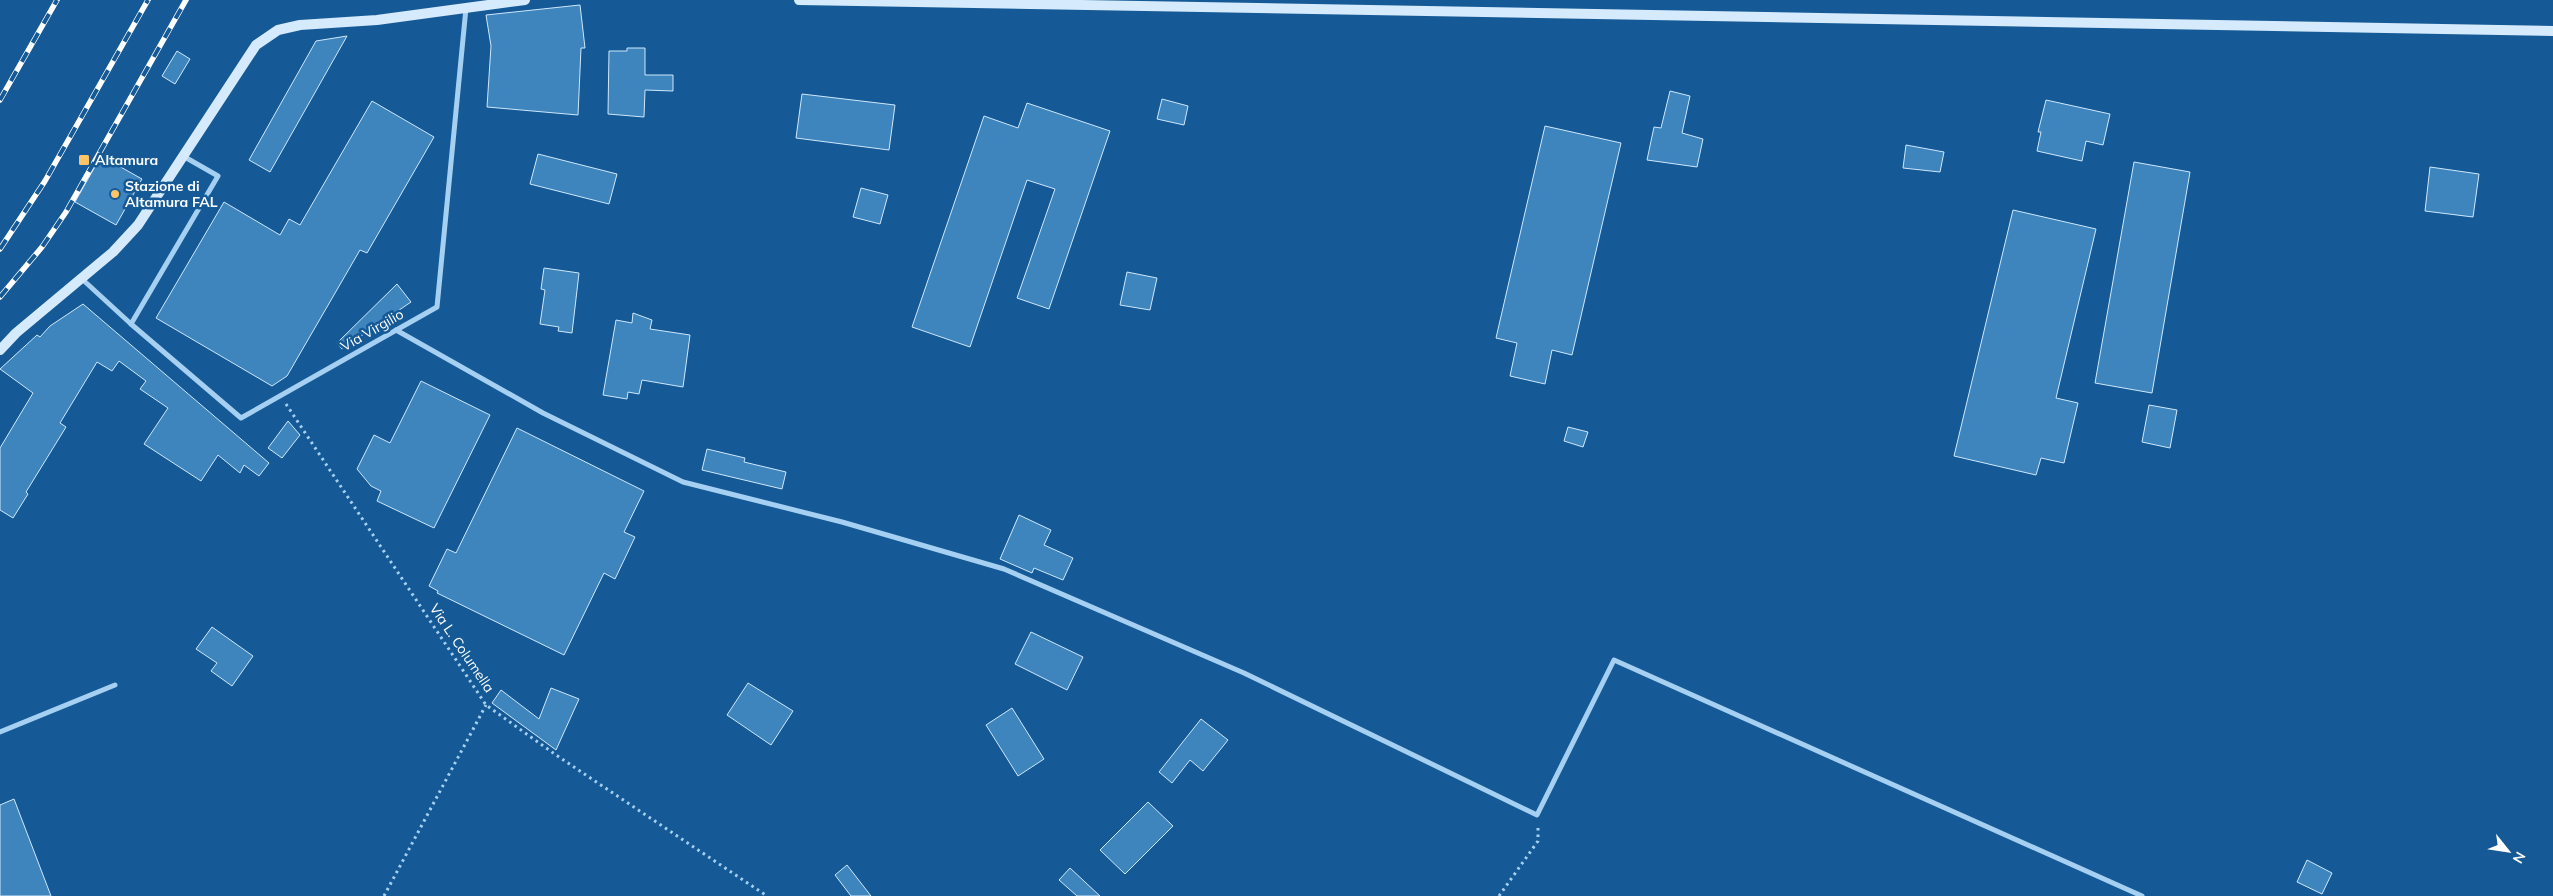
<svg xmlns="http://www.w3.org/2000/svg" width="2553" height="896" font-family="Mulish,sans-serif">
  <rect width="100%" height="100%" fill="#155a96"/>
  <g fill="#3e84bd" stroke="#cee8fc">
    <path d="M580,5L585,48H581L578,115L487,107L491,46L486,15Z"/>
    <path d="M347,36L270,172L249,160L316,41Z"/>
    <path d="M627,48H645V75H673V91L645,90L644,117L608,114L609,51H627Z"/>
    <path d="M177,51L190,59L175,84L162,76Z"/>
    <path d="M1670,91L1690,96L1682,133L1703,139L1697,167L1647,160L1654,127L1661,128Z"/>
    <path d="M802,94L895,105L889,150L796,138Z"/>
    <path d="M1162,99L1188,106L1184,125L1157,119Z"/>
    <path d="M2046,100L2110,114L2103,145L2086,141L2082,161L2037,151L2041,132H2038Z"/>
    <path d="M372,101L434,137L367,253L360,250L287,376L272,386L156,318L224,202L280,235L289,219L300,225Z"/>
    <path d="M1027,103L1110,131L1049,309L1017,298L1055,189L1027,180L970,347L912,327L984,116L1018,128Z"/>
    <path d="M1545,126L1621,143L1572,355L1552,350L1545,384L1510,376L1517,343L1496,338Z"/>
    <path d="M1906,145L1944,152L1940,172L1903,168Z"/>
    <path d="M538,154L617,174L609,204L530,184Z"/>
    <path d="M101,156L142,179L116,225L75,202Z"/>
    <path d="M2134,162L2190,172L2152,393L2095,383Z"/>
    <path d="M2430,167L2479,174L2473,217L2425,211Z"/>
    <path d="M861,188L888,195L880,224L853,217Z"/>
    <path d="M2013,210L2096,229L2056,398L2078,403L2064,463L2041,458L2036,475L1954,456Z"/>
    <path d="M544,268L579,273L572,333L558,331L559,327L540,324L545,290L541,289Z"/>
    <path d="M1127,272L1157,278L1150,310L1120,305Z"/>
    <path d="M397,284L411,302L342,349L337,343Z"/>
    <path d="M83,304L269,463L259,476L244,465L240,473L218,455L201,481L144,444L168,408L140,389L146,381L119,361L112,371L97,362L60,423L66,427L26,492L28,494L13,518L0,510V448L33,393L0,369L37,335L40,337L50,326Z"/>
    <path d="M633,313L652,320L650,329L690,335L683,387L642,380L639,394L628,392L627,399L603,395L616,320L632,323Z"/>
    <path d="M421,381L490,415L434,528L377,501L381,491L371,486L357,469L374,435L390,443Z"/>
    <path d="M2149,405L2177,410L2170,448L2142,442Z"/>
    <path d="M288,421L300,435L282,458L268,448Z"/>
    <path d="M1568,427L1588,432L1583,447L1564,441Z"/>
    <path d="M517,428L644,491L624,532L635,537L615,579L604,573L564,655L437,593L438,591L429,586L447,549L456,553Z"/>
    <path d="M707,449L745,458L744,462L786,472L782,489L702,470Z"/>
    <path d="M1019,515L1051,530L1044,545L1073,558L1063,580L1034,568L1032,573L1000,559Z"/>
    <path d="M212,627L253,656L232,686L211,671L217,663L196,649Z"/>
    <path d="M1031,632L1083,657L1067,690L1015,664Z"/>
    <path d="M748,683L793,711L771,745L727,715Z"/>
    <path d="M551,688L579,699L556,750L492,703L501,690L539,719Z"/>
    <path d="M1012,708L1044,759L1018,776L986,725Z"/>
    <path d="M1201,719L1228,740L1203,771L1190,760L1172,783L1159,772Z"/>
    <path d="M14,799L51,896H0V805Z"/>
    <path d="M1148,802L1173,826L1125,874L1100,850Z"/>
    <path d="M2307,860L2332,873L2322,894L2297,882Z"/>
    <path d="M847,865L871,896H851L835,875Z"/>
    <path d="M1070,868L1100,896H1077L1059,880Z"/>
  </g>
  <g fill="none" stroke-linecap="round" stroke-linejoin="round">
    <g stroke="#a6d0f2" stroke-width="3" stroke-dasharray="2.5 4" stroke-linecap="butt">
      <path d="M286,404L486,705L556,755L767,896"/>
      <path d="M384,896L486,705"/>
      <path d="M1499,896L1538,841V826"/>
    </g>
    <g stroke="#a6d0f2" stroke-width="5">
      <path d="M82,279L131,324L241,418L437,307L466,8"/>
      <path d="M131,324L218,176L183,156"/>
      <path d="M396,330L543,413L683,482L842,522L1004,569L1244,673L1537,815L1614,660L2142,896"/>
      <path d="M0,732L115,685"/>
    </g>
    <g stroke="#d5eafc" stroke-width="10">
      <path d="M799,0L2553,31"/>
      <path d="M0,350L16,333L113,252L138,225L256,45L278,30L300,25L377,20L525,0"/>
    </g>
    <defs>
      <g id="rail">
        <path d="M0,100L57,0"/>
        <path d="M0,249L45,181L148,0"/>
        <path d="M0,297L42,247L66,212L186,0"/>
      </g>
    </defs>
    <use href="#rail" stroke="#fff" stroke-width="5.5"/>
    <use href="#rail" stroke="#155a96" stroke-width="4" stroke-dasharray="11" stroke-linecap="butt"/>
  </g>
  <g fill="#ffc467" stroke="#155a96" stroke-width="2">
    <rect x="78" y="154" width="12" height="12" rx="2.5"/>
    <circle cx="115" cy="194" r="5"/>
  </g>
  <g text-anchor="middle" dominant-baseline="central" stroke-width="5" stroke-linejoin="round" paint-order="stroke">
    <g font-size="14" font-weight="bold" fill="#fff" stroke="#155a96" text-anchor="start">
      <text x="95" y="160">Altamura</text>
      <text x="125" y="186">Stazione di<tspan x="125" dy="16">Altamura FAL</tspan></text>
    </g>
    <g font-size="14" fill="#fff" stroke="#155a96">
      <text transform="translate(372 330) rotate(-30)">Via Virgilio</text>
      <text transform="translate(462 648) rotate(56)">Via L. Columella</text>
    </g>
  </g>
  <g transform="translate(2508 851) rotate(120)" stroke="#155a96" stroke-width="4" paint-order="stroke">
  <path d="M0-4L9 19L0 12L-9 19Z" fill="#ffffff"/>
  <text y="-8" font-size="14" font-weight="bold" text-anchor="middle" fill="#ffffff">N</text>
  </g>
</svg>
